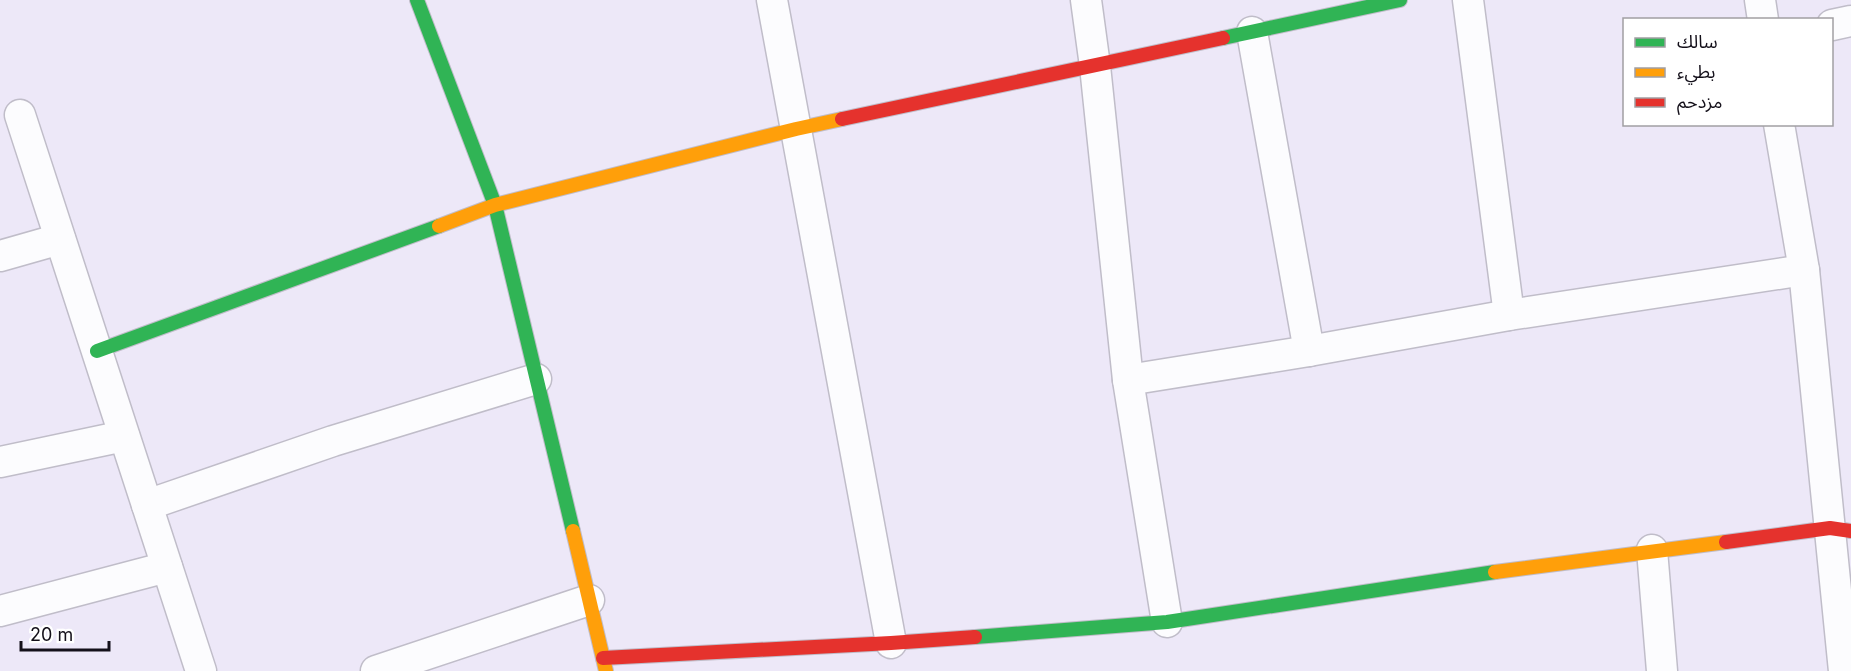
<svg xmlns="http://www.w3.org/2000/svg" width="1851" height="671" font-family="Inter,'Noto Sans Arabic',sans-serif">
  <rect width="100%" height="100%" fill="#ede8f8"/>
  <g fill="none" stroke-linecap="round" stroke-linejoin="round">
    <defs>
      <g id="street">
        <path d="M772,0L891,643"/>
        <path d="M1086,0L1095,66L1128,380L1167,622"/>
        <path d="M1468,0L1509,315"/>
        <path d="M1760,0L1763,20"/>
        <path d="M1832,25L1851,21"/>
        <path d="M1252,32L1309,351"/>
        <path d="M20,115L201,671"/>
        <path d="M1779,124L1804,270L1844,671"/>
        <path d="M0,256L60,239"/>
        <path d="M1128,380L1309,351L1509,315L1804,270"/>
        <path d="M0,462L124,436"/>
        <path d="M147,505L333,441L536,379"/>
        <path d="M1652,550L1662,671"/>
        <path d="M0,611L167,567"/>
        <path d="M376,671L589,600"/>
      </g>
      <g id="fast">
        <path d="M417,0L495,205L573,531"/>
        <path d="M1223,38L1400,0"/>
        <path d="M97,351L439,226"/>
        <path d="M975,637L1167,622L1495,572"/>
      </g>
      <g id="slow">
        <path d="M439,226L495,205L796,129L842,119"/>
        <path d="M573,531L606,671"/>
        <path d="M1495,572L1726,542"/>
      </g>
      <g id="jam">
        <path d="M842,119L1223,38"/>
        <path d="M1726,542L1830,528L1851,531"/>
        <path d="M603,658L891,643L975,637"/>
      </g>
    </defs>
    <use href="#street" stroke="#c0bdc9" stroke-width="33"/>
    <use href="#fast" stroke="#c0bdc9" stroke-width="16"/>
    <use href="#slow" stroke="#c0bdc9" stroke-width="16"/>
    <use href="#jam" stroke="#c0bdc9" stroke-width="16"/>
    <use href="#street" stroke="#fcfcfe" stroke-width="30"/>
    <use href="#fast" stroke="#30b455" stroke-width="14"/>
    <use href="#slow" stroke="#ff9f0a" stroke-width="14"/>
    <use href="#jam" stroke="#e5322d" stroke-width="14"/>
  </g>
  <rect x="1623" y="18" width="210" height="108" fill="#ffffff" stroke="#a19fa3" stroke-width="1.5"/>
  <rect x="1635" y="38" width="30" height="9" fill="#30b455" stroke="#a19fa3" stroke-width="1.5"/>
  <text x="1677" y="48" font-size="18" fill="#14101a">سالك</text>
  <rect x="1635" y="68" width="30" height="9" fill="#ff9f0a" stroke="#a19fa3" stroke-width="1.5"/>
  <text x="1677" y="78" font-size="18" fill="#14101a">بطيء</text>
  <rect x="1635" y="98" width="30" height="9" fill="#e5322d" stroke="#a19fa3" stroke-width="1.5"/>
  <text x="1677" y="108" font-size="18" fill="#14101a">مزدحم</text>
  <path d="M21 641v9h88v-9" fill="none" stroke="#14101a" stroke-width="3"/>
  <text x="30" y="641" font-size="18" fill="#14101a" stroke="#ffffff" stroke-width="4.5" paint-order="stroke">20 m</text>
</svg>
